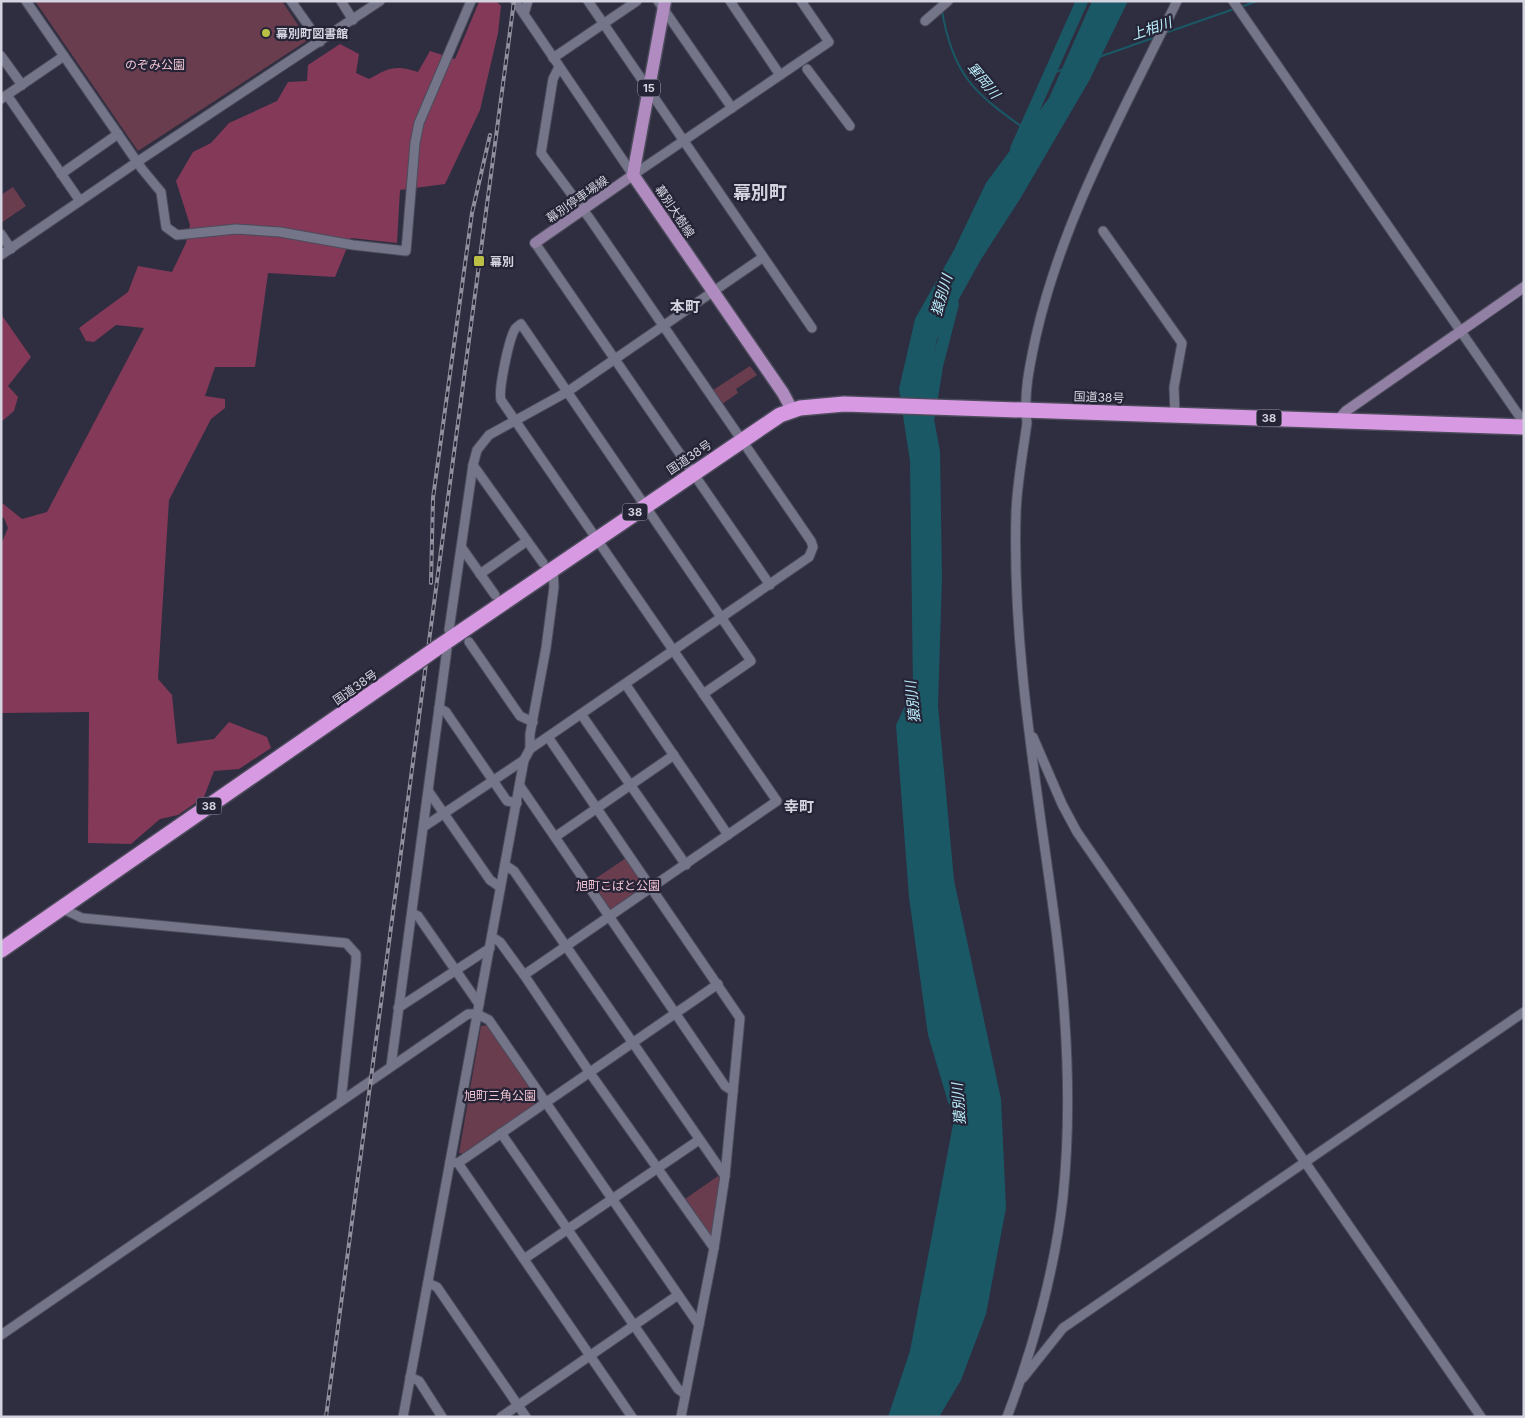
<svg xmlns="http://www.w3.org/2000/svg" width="1525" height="1418" font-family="Inter,'Noto Sans JP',sans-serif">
  <rect width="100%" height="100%" fill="#2e2e40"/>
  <g fill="#693d4e">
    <path d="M35,1H282L308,40L138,151Z"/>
    <path d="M13,187L26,206L1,223V195Z"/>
    <path d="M750,366L757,375L736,389L738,393L722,404L713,390Z"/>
    <path d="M626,858L646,888L610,913L589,883Z"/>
    <path d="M489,1025L538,1098L536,1106L465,1154L459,1153L481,1026Z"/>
    <path d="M718,1176L721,1180L713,1235L706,1237L682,1201Z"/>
  </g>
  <g fill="#843958">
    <path d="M496,1L501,6L498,33L480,110L445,184L400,190L397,243L351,238L335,277L268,273L255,367H215L205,396L225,399V408L211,419L169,500L158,679L172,695L177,744L214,739L229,722L267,737L271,748L239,769L214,771L204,797L178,815L160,819L131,844L88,843L89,712L1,713V544L8,528L4,518L1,517V502L22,519L47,512L144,328L116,325L94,342L86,341L79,328L128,292L138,266L172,272L186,243L190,225L176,181L193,152L211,143L229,123L277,101L288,82L307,81L308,65L340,44L359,54L356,73L369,79C390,67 395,65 418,72L430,51L455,59L479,2Z"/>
    <path d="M1,314L31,357L8,386L18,397L14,411L1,422Z"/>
  </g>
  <path fill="#1a5866" d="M1092,1H1128L1089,81L1020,199L980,261L937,339L928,387L940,451L942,578L938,706L954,880L1001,1099L1006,1208L986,1314L961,1380L939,1417H888L910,1351L955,1114L948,1102L928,1035L909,897L896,725L913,689L910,461L899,389L915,319L954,250L986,183L1049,98Z"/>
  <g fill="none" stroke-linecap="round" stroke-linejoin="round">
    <g stroke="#1a5866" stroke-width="2">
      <path d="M1241,7L1257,1"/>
      <path d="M942,11C953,75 974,93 1025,129"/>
      <path d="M1165,33L1234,9"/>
      <path d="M1099,57L1156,37"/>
      <path d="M1050,74L1064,69"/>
    </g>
    <g stroke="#1a5866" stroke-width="12">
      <path d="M1016,149L1082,1"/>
      <path d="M929,416L937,366L953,304"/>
    </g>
    <defs>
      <g id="street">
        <path d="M26,1L142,169L161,192L166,227L177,235L236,229L280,232L353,245L406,251L415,143L419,123L471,1"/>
        <path d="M291,1L320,42"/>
        <path d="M341,1L353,20"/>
        <path d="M515,1L633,175L829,42L801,1"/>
        <path d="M588,1L812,328"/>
        <path d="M658,1L732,108"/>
        <path d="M730,1L780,75"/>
        <path d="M1233,1L1524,423"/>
        <path d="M524,14L528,1"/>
        <path d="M925,21L948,1"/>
        <path d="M1,56L22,85"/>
        <path d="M553,58L637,1"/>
        <path d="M807,69L850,126"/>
        <path d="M7,95L80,201"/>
        <path d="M1,99L64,56"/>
        <path d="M61,174L118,134"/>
        <path d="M1103,231L1182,343L1174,387L1175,415"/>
        <path d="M1,234L11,249"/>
        <path d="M535,243L770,585"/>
        <path d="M1,255L137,162L380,1"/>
        <path d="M473,465L543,563"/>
        <path d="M462,548L495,595"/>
        <path d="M480,574L527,541"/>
        <path d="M449,630L473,465L477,450L489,435L567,392L762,258"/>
        <path d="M469,642L520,716L533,722"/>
        <path d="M626,685L728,835"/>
        <path d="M439,708L446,712L507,801L517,803"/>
        <path d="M581,714L686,865"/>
        <path d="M548,737L740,1018L725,1176L714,1248L681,1417"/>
        <path d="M1033,737L1062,804L1077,832L1481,1417"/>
        <path d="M530,749L809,557L813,547L811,541L590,219L541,153L553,79L559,67"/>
        <path d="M520,786L725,1086L733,1091"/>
        <path d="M429,792L490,880L500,887"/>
        <path d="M425,826L524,760"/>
        <path d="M555,837L674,755"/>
        <path d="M505,865L514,871L725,1176"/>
        <path d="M61,908L82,918L346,943L356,954V962L341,1101"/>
        <path d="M412,913L418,916L479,1004"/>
        <path d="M492,937L500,942L524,975L590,1073L714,1248"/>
        <path d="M524,975L777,801L501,400C498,390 509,339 515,329C516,328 519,325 521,324L751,661L703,694"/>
        <path d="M398,1008L490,948"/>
        <path d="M391,1066L447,649"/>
        <path d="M501,1133L678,1389L685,1394"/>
        <path d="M450,1162L458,1163L632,1417"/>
        <path d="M458,1163L718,984"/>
        <path d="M524,1259L699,1140"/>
        <path d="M428,1283L437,1287L526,1417"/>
        <path d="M1,1335L468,1014H477L489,1020L699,1325"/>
        <path d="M410,1377L419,1381L442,1417"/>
        <path d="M1023,1378L1063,1328L1524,1012"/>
        <path d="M403,1417L524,760L530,749V734L546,648L554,587L553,568"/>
        <path d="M501,1417L678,1295"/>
        <path d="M1007,1417C1033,1349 1055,1269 1063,1197C1072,1109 1067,1017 1056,930C1038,791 1012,653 1016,513C1017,483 1023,452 1027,423C1023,394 1030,364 1036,336C1063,217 1124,110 1177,1"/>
      </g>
      <g id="secondary">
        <path d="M535,243L633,175"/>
        <path d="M1338,420L1346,411L1524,287"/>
      </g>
      <path id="primary" d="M665,1L633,175L783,393L792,410"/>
      <g id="highway">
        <path d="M437,648L780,415L800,408L844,404L1524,427"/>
        <path d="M1,950L417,662"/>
      </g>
    </defs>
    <use href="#street" stroke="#4c4b5b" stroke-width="11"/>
    <use href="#secondary" stroke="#4c4b5b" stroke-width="12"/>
    <use href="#primary" stroke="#4c4b5b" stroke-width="15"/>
    <use href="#highway" stroke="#4c4b5b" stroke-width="18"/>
    <use href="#street" stroke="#75758a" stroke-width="9"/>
    <use href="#secondary" stroke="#9280a4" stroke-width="10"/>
    <use href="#primary" stroke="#b08bbf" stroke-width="12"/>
    <use href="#highway" stroke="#d79ae2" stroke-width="15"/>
    <defs>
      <g id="rail">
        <path d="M431,583L433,498L472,213L490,135"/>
        <path d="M326,1417L514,1"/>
      </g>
    </defs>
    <use href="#rail" stroke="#8f8f9d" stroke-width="4"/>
    <use href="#rail" stroke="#252436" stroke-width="2" stroke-dasharray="5.5" stroke-linecap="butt"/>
    <defs>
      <path id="highway-bridge" d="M417,662L437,648"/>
    </defs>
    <use href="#highway-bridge" stroke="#4c4b5b" stroke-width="18" stroke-linecap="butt"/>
    <use href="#highway-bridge" stroke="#d79ae2" stroke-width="15"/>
  </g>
  <g fill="#bbc044" stroke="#252436" stroke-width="2">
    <circle cx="266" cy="33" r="5"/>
    <rect x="473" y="255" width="12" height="12" rx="2.5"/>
  </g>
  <g text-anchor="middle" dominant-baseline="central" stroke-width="4.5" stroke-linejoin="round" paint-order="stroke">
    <g fill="#252436" stroke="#a09fad" stroke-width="1">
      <rect x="638" y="79.5" width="22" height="17" rx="4"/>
      <rect x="1256.5" y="409.5" width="25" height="17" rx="4"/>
      <rect x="622.5" y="503.5" width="25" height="17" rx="4"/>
      <rect x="196.5" y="797.5" width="25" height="17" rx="4"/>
    </g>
    <g font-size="11" font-weight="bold" fill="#d4d4e0">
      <text x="649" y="88">15</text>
      <text x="1269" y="418">38</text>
      <text x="635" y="512">38</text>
      <text x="209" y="806">38</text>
    </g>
    <g font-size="12" font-weight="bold" fill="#d4d4e0" stroke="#252436" text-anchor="start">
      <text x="276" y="33">幕別町図書館</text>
      <text x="490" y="261">幕別</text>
    </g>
    <g font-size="12" fill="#f2c4d4" stroke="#252436">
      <text x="155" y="64">のぞみ公園</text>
      <text x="618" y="885">旭町こばと公園</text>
      <text x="500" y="1095">旭町三角公園</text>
    </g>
    <g font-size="12" fill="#d4d4e0" stroke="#252436">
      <text transform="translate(577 199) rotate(-35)">幕別停車場線</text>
      <text transform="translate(675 211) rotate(56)">幕別大樹線</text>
      <text transform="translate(1099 397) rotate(2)">国道38号</text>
      <text transform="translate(689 457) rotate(-34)">国道38号</text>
      <text transform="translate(355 687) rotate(-35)">国道38号</text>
    </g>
    <g font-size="14" font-style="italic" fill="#bbeefc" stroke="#252436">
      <text transform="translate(1151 28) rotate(-19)">上相川</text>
      <text transform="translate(984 80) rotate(50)">軍岡川</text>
      <text transform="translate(941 295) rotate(-74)">猿別川</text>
      <text transform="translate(912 702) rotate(-96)">猿別川</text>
      <text transform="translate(958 1104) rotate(-94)">猿別川</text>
    </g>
    <g font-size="15" font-weight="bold" fill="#d4d4e0" stroke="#252436">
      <text x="685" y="306">本町</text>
      <text x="799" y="806">幸町</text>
    </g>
    <g font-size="18" font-weight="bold" fill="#d4d4e0" stroke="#252436">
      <text x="760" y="192">幕別町</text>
    </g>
  </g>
  <rect width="1525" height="1418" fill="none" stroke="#d4d4e0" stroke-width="5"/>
</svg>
